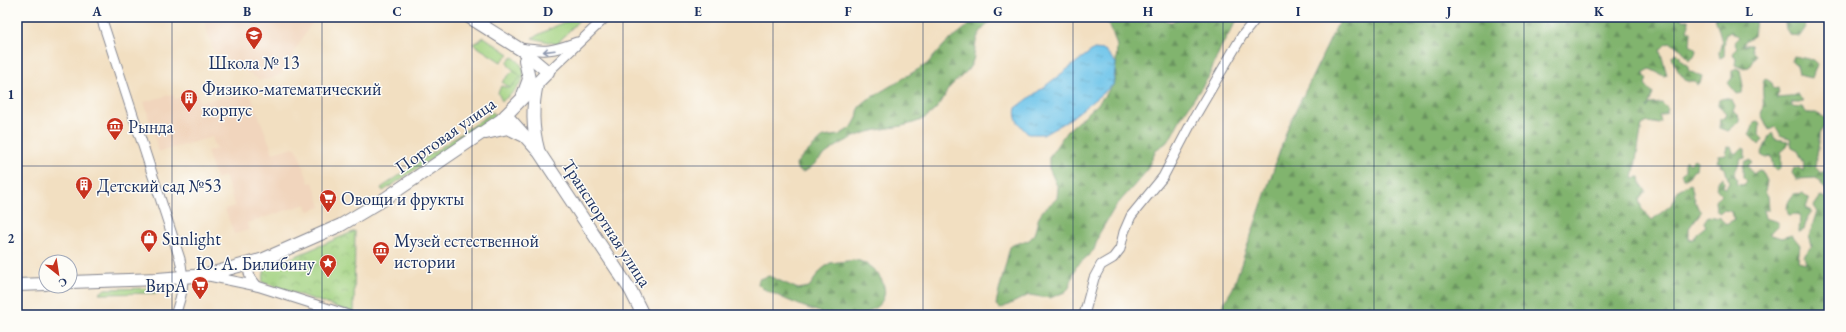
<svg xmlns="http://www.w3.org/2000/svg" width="1846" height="332" font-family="'EB Garamond',serif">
  <defs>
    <pattern id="forest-firs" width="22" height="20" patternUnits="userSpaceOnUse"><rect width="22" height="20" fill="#81b46e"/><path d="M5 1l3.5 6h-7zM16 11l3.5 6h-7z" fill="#69935e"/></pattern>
    <pattern id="park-crowns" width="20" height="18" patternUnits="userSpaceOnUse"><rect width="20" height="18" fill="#a2d280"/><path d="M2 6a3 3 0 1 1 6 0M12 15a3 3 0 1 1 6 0" fill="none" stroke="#83ab6c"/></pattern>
    <pattern id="water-ripples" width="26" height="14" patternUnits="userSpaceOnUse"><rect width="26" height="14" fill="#6dc4ea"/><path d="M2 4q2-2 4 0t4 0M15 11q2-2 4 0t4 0" fill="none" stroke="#59a0c1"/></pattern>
  </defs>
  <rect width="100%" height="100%" fill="#fdfcf7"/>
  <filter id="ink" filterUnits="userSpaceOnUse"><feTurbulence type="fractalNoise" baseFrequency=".025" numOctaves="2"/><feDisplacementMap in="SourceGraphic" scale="8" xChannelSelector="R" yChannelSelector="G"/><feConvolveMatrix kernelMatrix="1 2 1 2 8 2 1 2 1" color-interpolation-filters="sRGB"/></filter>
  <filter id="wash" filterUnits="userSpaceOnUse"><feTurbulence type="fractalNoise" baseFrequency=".012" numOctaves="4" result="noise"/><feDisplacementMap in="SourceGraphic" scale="16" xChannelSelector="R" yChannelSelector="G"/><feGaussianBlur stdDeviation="0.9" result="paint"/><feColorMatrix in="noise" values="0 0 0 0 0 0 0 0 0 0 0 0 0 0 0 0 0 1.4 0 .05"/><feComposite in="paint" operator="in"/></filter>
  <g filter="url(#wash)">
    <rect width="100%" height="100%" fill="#f2dfc1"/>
    <g fill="#f1d5bd">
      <path d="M203,17H315L281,74L271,79L260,80L214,52Z"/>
      <path d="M197,92L200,102L242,93L251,96L273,153L293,147L297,149L309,183L313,182L321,207L308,211L306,204L247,223L249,230L234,234L225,209L235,206L225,176L216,179L207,151L216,149L212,137L159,152L144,102L173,94L175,99Z"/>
    </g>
    <g fill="#a2d280" stroke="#5e806f">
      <path d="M581,18L557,44L532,38L562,23Z"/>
      <path d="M484,37L509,54L501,62L473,44Z"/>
      <path d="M513,57C535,73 519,89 502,101L498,93L501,86L510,88L521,77L509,66L507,62Z"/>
      <path d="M493,112L496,116L383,191L381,188Z"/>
      <path d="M159,288V293L99,294L105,289Z"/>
    </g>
    <g fill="url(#forest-firs)" stroke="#4e7266">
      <path d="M979,17H997C988,24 978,31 976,42C974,49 975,57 972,63C968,73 956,80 949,88C945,93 944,99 940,104C918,133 887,123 857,136C846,140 833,148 823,156C816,161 811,170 802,172L797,169L796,164L799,160L823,137L839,135L852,127L857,118L859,107L867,100L927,64L945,44Z"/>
      <path d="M1104,17H1156L1171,22L1181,17H1239L1221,47L1208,78L1182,116L1172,135L1166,143L1157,149L1145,173L1115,207L1099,234L1094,250L1076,267L1069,288L1065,292L1050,298L1029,295L1000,309L996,305L997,299L1010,247C1016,241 1028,244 1032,237C1037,231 1036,221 1041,213C1045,207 1052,204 1057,198L1058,188L1049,168V157L1067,131L1097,105L1113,85L1115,80L1117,46L1112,31Z"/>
      <path d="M1341,17H1682L1683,20H1688L1689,25L1687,30L1691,32L1690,45L1696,50L1695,55L1689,60L1682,50L1671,43L1666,44L1660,50L1667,75L1664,76L1650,69L1643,73L1647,79L1645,84L1653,94L1647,108L1650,104L1662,103L1668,109L1666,113L1659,116L1661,121L1659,124L1648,122L1642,125L1633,178L1640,177L1641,185L1646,191L1639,200L1642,209L1652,220L1671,205L1678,190L1690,184C1694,192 1695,207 1701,212L1689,228V240L1694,239L1696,234L1706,226L1704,222L1708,216L1720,218L1726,224L1735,219L1730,211L1723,210L1719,213L1716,209L1715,201L1721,194L1716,188L1719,180L1723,178L1724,183L1723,187L1726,188L1729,183L1725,168L1721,166V163L1717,162L1719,156L1726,155L1728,147L1731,146L1733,152L1736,154L1742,148L1745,149V158L1741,159L1734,174L1737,179L1736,184L1743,185L1747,181L1743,177V166L1746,161L1750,160L1752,162L1748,166L1753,174L1759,170L1762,171L1767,181L1765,192L1768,196L1769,210H1763L1765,218L1778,222V226L1769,234L1781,238L1792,235L1800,245L1798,261L1806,263L1804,256L1812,246L1809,236L1817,211L1814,206L1821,196L1829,200V315H1217L1233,288L1288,127Z"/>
      <path d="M1715,17H1754L1756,19L1754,36L1746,40L1743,45H1751L1752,51L1756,55L1749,67L1742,68L1735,65L1736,58L1732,53L1737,48L1734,42L1739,37L1737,35L1732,34L1731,31L1725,34L1724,56L1720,58L1719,52L1722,42Z"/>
      <path d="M1784,17H1822L1814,21L1802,18L1806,27L1800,36L1790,35L1786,29Z"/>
      <path d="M1677,53L1680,56V60L1688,66V69L1691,72L1702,76L1700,84L1697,85L1695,81H1686C1681,75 1673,65 1672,56Z"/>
      <path d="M1794,56L1813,60L1817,64L1812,78L1799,75L1797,65L1792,61Z"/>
      <path d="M1736,68L1740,70L1743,86L1742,93L1737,94L1728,83L1732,78V71Z"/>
      <path d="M1765,78L1772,83L1774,89L1778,88L1779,93L1776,98L1790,97L1798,94L1803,102H1792L1791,106L1802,107L1807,113H1816L1829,120V130L1828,126L1823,128L1819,134V142L1815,167L1821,173L1827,169L1829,164V197V192L1820,184V181L1816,178L1796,179L1792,173L1794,167L1799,168L1803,171L1804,163L1798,151L1792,148L1790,138L1781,136L1778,130L1775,127L1769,130L1761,114C1767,102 1759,90 1765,78Z"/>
      <path d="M1724,98L1732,100L1735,106L1733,111L1739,117V122L1728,131L1719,128L1720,119L1725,118L1727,113L1718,105L1719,100Z"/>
      <path d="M1757,122L1760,124L1759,135L1763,139L1759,145L1749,135L1754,123Z"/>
      <path d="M1772,133L1775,139L1788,141L1787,147L1781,152V168L1777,171L1773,168L1771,156L1766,158L1761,155L1769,136Z"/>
      <path d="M1694,159L1697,161L1696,169L1693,170L1688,178H1684L1681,174L1685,171V163L1687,160L1690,163Z"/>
      <path d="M1803,193L1809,199L1806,208L1812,211L1807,218L1804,230L1799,232L1800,217L1795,214L1789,215C1785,206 1788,201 1794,194Z"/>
      <path d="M856,260C878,265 898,295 873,309C869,311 866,314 862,315C828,321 791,302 762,288L758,284L759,279L769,276L798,289L809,287L821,270L830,263Z"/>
    </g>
    <g fill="url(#park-crowns)" stroke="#5e806f">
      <path d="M514,70L521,77L510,88L502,82Z"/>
      <path d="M355,231L354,313L262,282L265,269Z"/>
    </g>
    <path fill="url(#water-ripples)" stroke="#447aa4" d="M1094,49L1105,50L1116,63L1113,85L1066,122L1045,134H1028C1021,126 1013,120 1016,108Z"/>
  </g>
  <g filter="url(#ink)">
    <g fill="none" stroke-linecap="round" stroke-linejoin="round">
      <defs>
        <g id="minor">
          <path d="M101,17L180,259C185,283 183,292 175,315"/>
          <path d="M520,48C546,52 553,51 577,42"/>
          <path d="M548,72L606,17"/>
          <path d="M247,265L250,277L257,286"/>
          <path d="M209,276L257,286L348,315"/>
          <path d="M1084,315L1094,278L1101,265L1113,258L1120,249L1124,232L1131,216L1163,177L1194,118L1242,36L1257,17"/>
        </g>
        <g id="major">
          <path d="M537,84C532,106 532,127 538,149"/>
          <path d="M523,95L529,79L525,60"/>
          <path d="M506,115L539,152L631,291L643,315"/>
          <path d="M486,133L508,128L522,135"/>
          <path d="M70,282L158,279L206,275L264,259L341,225L383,200L501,120L548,72L523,51L469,17"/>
          <path d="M17,285L46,284"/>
        </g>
      </defs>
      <use href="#minor" stroke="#868790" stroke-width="11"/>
      <use href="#major" stroke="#868790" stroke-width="14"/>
      <use href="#minor" stroke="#fff" stroke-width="9"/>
      <use href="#major" stroke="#fff" stroke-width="12"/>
    </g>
    <defs><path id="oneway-shaft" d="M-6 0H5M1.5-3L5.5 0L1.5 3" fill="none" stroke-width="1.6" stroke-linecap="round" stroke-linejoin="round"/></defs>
    <use stroke="#8d97ae" href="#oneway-shaft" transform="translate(549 51) rotate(173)"/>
  </g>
  <path fill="none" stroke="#1b2f5e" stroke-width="1" stroke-opacity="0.55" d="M172,17V315M322,17V315M472,17V315M623,17V315M773,17V315M923,17V315M1073,17V315M1223,17V315M1374,17V315M1524,17V315M1674,17V315M17,166H1829"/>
  <defs>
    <symbol id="school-pin" viewBox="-11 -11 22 30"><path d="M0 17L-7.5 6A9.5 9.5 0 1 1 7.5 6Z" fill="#c8321e" stroke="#fdfcf7"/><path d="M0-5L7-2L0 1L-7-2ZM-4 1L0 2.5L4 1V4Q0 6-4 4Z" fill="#fff"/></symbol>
    <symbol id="building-pin" viewBox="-11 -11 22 30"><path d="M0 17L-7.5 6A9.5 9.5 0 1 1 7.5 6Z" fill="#c8321e" stroke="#fdfcf7"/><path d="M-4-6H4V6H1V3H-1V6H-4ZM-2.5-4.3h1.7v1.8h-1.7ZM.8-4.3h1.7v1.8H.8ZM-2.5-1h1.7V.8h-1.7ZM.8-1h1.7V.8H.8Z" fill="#fff"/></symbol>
    <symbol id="museum-pin" viewBox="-11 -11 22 30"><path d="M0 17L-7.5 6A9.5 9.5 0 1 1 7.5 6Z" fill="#c8321e" stroke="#fdfcf7"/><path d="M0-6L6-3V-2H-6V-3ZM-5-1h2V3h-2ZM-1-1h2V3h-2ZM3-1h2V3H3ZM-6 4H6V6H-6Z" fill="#fff"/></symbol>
    <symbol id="supermarket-pin" viewBox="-11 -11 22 30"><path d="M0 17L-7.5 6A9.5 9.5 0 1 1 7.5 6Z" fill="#c8321e" stroke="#fdfcf7"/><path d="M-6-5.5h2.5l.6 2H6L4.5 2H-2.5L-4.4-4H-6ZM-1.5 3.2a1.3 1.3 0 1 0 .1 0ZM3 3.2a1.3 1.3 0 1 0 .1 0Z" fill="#fff"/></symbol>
    <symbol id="shop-pin" viewBox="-11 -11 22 30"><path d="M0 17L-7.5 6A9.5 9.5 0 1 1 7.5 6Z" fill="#c8321e" stroke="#fdfcf7"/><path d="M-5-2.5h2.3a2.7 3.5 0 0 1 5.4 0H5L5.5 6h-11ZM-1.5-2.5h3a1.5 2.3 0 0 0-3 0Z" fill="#fff"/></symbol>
    <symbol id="sight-pin" viewBox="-11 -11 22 30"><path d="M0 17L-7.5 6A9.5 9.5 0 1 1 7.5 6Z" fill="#c8321e" stroke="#fdfcf7"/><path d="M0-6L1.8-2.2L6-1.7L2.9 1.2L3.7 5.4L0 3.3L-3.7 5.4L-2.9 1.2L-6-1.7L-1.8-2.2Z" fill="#fff"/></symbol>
  </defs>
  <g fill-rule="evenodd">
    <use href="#school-pin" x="244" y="25" width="20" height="27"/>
    <use href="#building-pin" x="179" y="88" width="20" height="27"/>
    <use href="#museum-pin" x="105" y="116" width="20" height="27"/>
    <use href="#building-pin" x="74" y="175" width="20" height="27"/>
    <use href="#supermarket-pin" x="318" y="188" width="20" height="27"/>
    <use href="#shop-pin" x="139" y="228" width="20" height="27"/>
    <use href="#museum-pin" x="371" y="240" width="20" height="27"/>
    <use href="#sight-pin" x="318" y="253" width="20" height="27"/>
    <use href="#supermarket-pin" x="190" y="275" width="20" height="27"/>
  </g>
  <g text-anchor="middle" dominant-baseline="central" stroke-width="3" stroke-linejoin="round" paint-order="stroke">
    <g font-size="18" fill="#1b2f5e" stroke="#fdfcf7" text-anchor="start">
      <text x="254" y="62" text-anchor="middle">Школа № 13</text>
      <text x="202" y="88">Физико-математический<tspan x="202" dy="21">корпус</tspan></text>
      <text x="128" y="126">Рында</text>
      <text x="97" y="185">Детский сад №53</text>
      <text x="341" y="198">Овощи и фрукты</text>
      <text x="162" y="238">Sunlight</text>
      <text x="394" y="240">Музей естественной<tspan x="394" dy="21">истории</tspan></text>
      <text x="315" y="263" text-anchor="end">Ю. А. Билибину</text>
      <text x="187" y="285" text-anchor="end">ВирА</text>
    </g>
    <g font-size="18" fill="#1b2f5e" stroke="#fdfcf7">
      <text transform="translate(445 135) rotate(-35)">Портовая улица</text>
      <text transform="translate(607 223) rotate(57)">Транспортная улица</text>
    </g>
  </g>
  <rect width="1846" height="332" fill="none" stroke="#fdfcf7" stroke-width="44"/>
  <g transform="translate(58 274) rotate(150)"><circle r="19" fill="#fdfcf7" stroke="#a3aaba"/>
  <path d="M0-3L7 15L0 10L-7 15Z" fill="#c8321e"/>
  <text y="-6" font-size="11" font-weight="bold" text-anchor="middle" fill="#1b2f5e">С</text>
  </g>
  <rect x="22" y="22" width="1802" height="288" fill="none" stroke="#1b2f5e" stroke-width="1.5"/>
  <g font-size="13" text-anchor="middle" font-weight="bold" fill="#1b2f5e">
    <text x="97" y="16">A</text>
    <text x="247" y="16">B</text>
    <text x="397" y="16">C</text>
    <text x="548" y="16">D</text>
    <text x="698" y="16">E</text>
    <text x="848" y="16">F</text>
    <text x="998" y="16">G</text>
    <text x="1148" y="16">H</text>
    <text x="1298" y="16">I</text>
    <text x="1449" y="16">J</text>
    <text x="1599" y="16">K</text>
    <text x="1749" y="16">L</text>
    <text x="11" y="99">1</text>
    <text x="11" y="243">2</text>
  </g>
</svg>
